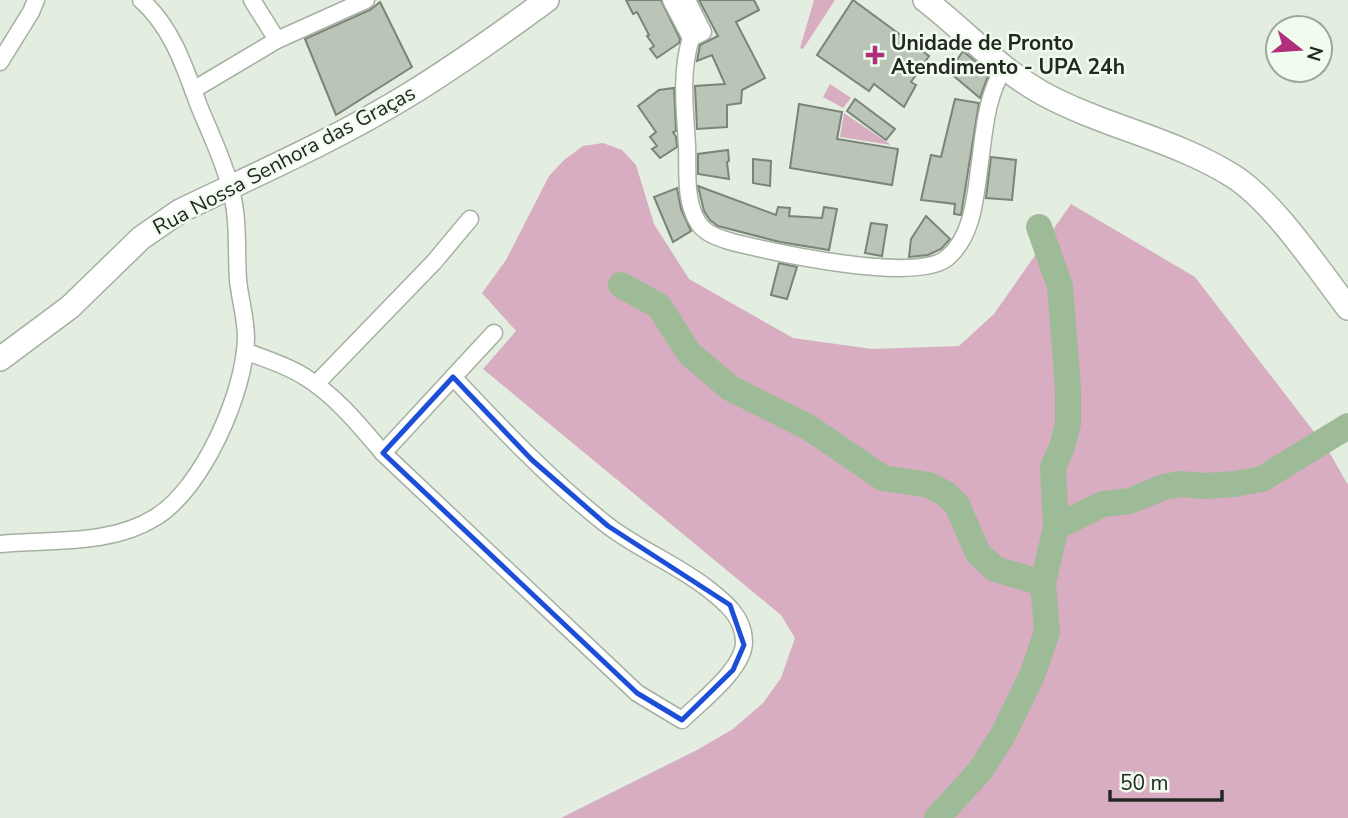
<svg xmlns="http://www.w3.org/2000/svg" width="1348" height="818" font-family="'Nunito Sans',sans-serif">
  <rect width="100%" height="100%" fill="#e3eee0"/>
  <g fill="#d8adc1">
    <path d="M814,0H835L803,49L800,48Z"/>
    <path d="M830,84L851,98L843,108L823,97Z"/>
    <path d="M844,113L891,145L840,137Z"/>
    <path d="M603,143L622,150L636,165L654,224L689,279L793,338L872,349L959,346L994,314L1071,204L1195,277L1328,450L1348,485V818H561L697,750L733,729L763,703L781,678L795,638L781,615L483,369L516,331L482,293L506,260L549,176L564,160L583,146Z"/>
  </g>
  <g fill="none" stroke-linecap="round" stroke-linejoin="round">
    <g stroke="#9ebb98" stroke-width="26">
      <path d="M621,285L659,306L689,353L730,388L808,427L883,478L929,485L946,494L957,505L978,553L995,569L1043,583"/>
      <path d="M1056,527L1103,504L1130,501L1164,487L1180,484L1204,486L1234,484L1262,479L1348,426"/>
      <path d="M937,818L980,771L1003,735L1033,673L1047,632L1043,583L1056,527L1053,467L1062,447L1068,424V389L1060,286L1039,227"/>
    </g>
  </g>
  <g fill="#bac5b8" stroke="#7a8477" stroke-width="2">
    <path d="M626,0H661L680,39L679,43L657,58L650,49L654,46L647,36L649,35L637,12L633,14Z"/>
    <path d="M699,0H754L759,10L736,22L765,78L742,90L741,103L727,105V127L697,129L695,86L725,84L712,55L697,61L700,45L718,36Z"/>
    <path d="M853,0L929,56L911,82L916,85L904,107L874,84L869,91L817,55Z"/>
    <path d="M380,2L412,67L336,115L305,39L370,10Z"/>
    <path d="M963,51L989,73L980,98L949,72Z"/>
    <path d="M674,88L676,131L673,132L676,137L677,147L660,158L652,149L657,146L650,137L656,132L638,106L659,90Z"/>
    <path d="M855,99L895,129L886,140L847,111Z"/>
    <path d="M955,99L979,103L961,215L954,214L955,204L921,200L931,155L941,157Z"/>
    <path d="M799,104L842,112L837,139L898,149L892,185L790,168Z"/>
    <path d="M728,150L729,161L727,162L729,179L698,174V154Z"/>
    <path d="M991,157L1016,160L1012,200L986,198Z"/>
    <path d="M753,159L771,161L770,186L753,183Z"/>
    <path d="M698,186L776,215L778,207L790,208L789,216L822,218L824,207L837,209L829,250L780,242L718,226L710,220L704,211Z"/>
    <path d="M677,188L681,209L691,231L673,242L654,197Z"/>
    <path d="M926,216L950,239L941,249L928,255L909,257L911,239Z"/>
    <path d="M871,223L887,225L882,256L865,253Z"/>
    <path d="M779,263L797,267L787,299L771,295Z"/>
  </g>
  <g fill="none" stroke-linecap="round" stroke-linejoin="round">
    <defs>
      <g id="street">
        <path d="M252,0L277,40"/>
        <path d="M671,0L691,38"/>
        <path d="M687,0L703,32L691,38"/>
        <path d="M691,38C680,73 685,110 687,145C688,171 684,201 699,224C707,235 720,238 732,242C773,252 915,284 947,258C972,237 975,200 979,170C984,136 985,96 1005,67"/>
        <path d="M0,62L31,12L36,0"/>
        <path d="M193,90L277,40L366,0"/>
        <path d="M245,351C265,359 287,365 305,377C336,396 360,426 383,453L637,693L682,720C700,702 744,669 744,642C744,617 725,602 707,588C676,564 638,549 607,525C551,481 502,429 453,377"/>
        <path d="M316,384L434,262L470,219"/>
        <path d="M383,453L494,333"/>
        <path d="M0,544C51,539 110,546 156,517C203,488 245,392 246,338C246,318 240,299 238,280C236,249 239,220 231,190C224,161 210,133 199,106C185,68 172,27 141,0"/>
      </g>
      <g id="secondary">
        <path d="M925,0C964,30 999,69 1042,93C1102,126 1174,139 1233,176C1274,202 1318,269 1348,308"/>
        <path d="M0,359L70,307L141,238L180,211C257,174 337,139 410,94C457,65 502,33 547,0"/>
      </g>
    </defs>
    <use href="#street" stroke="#a5b0a2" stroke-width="19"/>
    <use href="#secondary" stroke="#a5b0a2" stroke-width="26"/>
    <use href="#street" stroke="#fff" stroke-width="16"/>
    <use href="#secondary" stroke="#fff" stroke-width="23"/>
  </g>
  <path fill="none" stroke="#1d4ed8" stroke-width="5" stroke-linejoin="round" d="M453,377L532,460L608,526L730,605L744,645L733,670L682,720L637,693L383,453Z"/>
  <path fill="#af2f7b" stroke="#f0fcee" stroke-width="2.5" d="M871.5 44.5h7v7h7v7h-7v7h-7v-7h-7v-7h7z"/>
  <g text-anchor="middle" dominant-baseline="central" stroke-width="5" stroke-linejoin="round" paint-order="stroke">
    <g font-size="21" font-weight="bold" fill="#242823" stroke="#f0fcee" text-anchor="start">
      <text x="891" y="43">Unidade de Pronto<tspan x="891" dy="24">Atendimento - UPA 24h</tspan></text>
    </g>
    <g font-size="21" fill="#242823" stroke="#f0fcee">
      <text transform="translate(284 160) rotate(-28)">Rua Nossa Senhora das Graças</text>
    </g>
  </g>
  <g transform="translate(1299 49) rotate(107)"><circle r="33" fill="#f0fcee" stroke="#9ea79d" stroke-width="2"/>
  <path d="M0-5L12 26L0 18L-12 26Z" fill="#af2f7b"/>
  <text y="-10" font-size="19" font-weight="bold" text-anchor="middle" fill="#242823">N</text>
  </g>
  <path d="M1110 790v10h112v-10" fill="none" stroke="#242823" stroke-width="3.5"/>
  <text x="1120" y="790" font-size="21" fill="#242823" stroke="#f0fcee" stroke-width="5" paint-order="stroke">50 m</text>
</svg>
